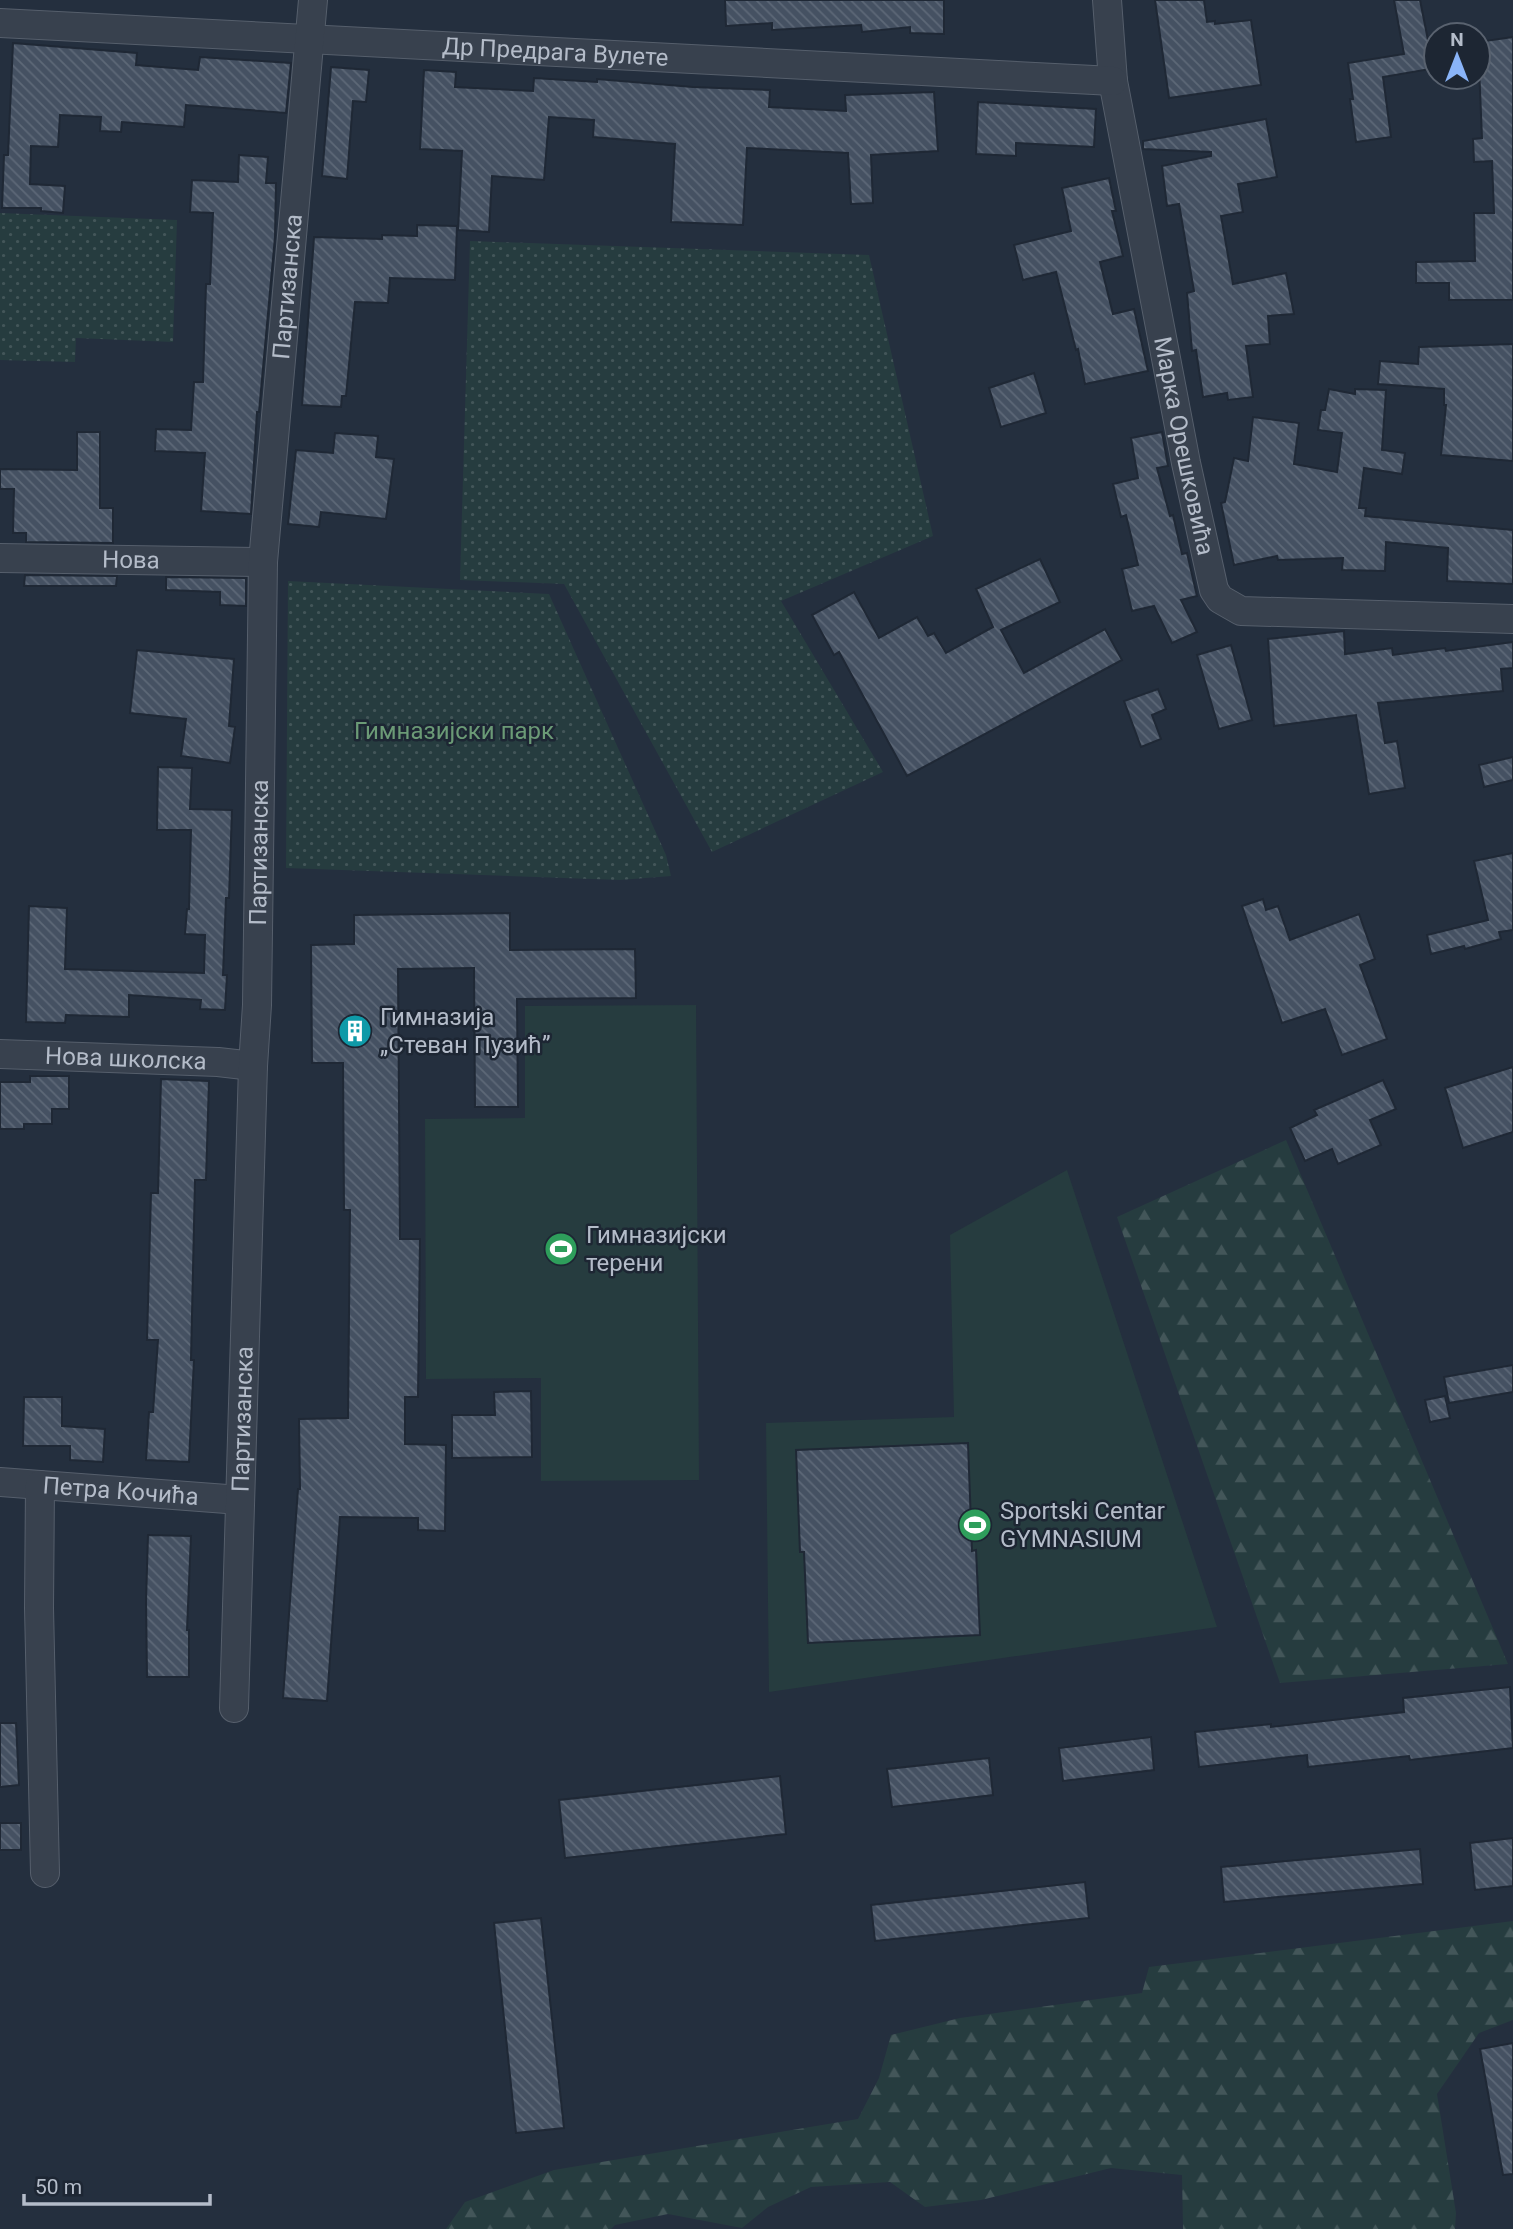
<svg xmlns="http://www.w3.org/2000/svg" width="1513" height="2229" font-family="Roboto,sans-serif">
  <defs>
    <pattern id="forest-firs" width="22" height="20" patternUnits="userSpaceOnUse" patternTransform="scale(1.75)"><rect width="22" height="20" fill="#263c3f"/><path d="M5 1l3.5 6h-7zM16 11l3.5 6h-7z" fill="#435659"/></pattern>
    <pattern id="park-dots" width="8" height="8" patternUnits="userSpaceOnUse" patternTransform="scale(1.75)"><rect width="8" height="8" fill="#263c3f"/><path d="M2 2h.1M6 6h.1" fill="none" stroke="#435659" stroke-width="1.8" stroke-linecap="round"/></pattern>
    <pattern id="building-back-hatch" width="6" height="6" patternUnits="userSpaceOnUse" patternTransform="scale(1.75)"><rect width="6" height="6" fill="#455162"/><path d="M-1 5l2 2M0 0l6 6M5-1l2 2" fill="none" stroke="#5d6877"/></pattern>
  </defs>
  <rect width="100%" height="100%" fill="#242f3e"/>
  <g fill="#263c3f">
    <path d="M696,1005L699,1480L541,1481V1378L426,1379L425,1119L525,1118V1006Z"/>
    <path d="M1067,1170L1217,1627L769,1692L766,1423L954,1417L950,1235Z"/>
  </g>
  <g fill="url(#forest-firs)">
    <path d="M1286,1140L1508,1664L1280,1683L1117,1217Z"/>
    <path d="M1513,1921V2020L1479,2033L1437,2094L1456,2213L1455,2229H1183L1182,2175L1111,2168L981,2200L925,2207L890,2182L811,2187L768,2207L742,2228L668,2214L615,2225L611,2229H446L465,2202L554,2170L858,2119L879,2078L891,2035L960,2018L1142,1993L1149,1967Z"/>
  </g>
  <g fill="url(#park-dots)">
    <path d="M0,213L177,220L173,342L76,338L75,362L0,360Z"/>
    <path d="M470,241L869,255L933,536L781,601L883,772L712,852L564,584L460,580Z"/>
    <path d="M288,581L549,594L666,855L671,876L620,880L286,868Z"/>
  </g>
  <g fill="url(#building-back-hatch)" stroke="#1f2835" stroke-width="2">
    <path d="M725,0H944V34L910,33V27L862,32L861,25L772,30V23L726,26Z"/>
    <path d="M1155,0H1204L1207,22L1215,21V24L1251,20L1261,85L1169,98Z"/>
    <path d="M1394,0H1420L1430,50L1436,49V68L1383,77L1391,137L1356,142L1350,99H1353L1348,63L1404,54Z"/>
    <path d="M1513,37V300H1449V283H1416V262L1475,261L1474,213H1494L1492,161L1474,162L1473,139L1482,138L1478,42Z"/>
    <path d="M13,43L137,53L136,65L198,70L200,57L291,63L286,113L186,105L184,127L122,122L121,132L100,131L101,117L60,115L58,147L31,146L30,184L65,186L63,213L41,211V208H2L4,155H8Z"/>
    <path d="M331,67L369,70L366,102L353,101L347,179L322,176Z"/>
    <path d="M424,70L456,72L455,87L533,91L534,78L597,82V79L693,87L770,90L769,107L846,111L845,95L934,92L938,151L871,155L873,203L851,204L848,153L747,148L743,225L671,222L675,144L593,137L594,120L549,117L544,180L492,176L489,232L458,230L462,151L420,149Z"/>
    <path d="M978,102L1096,109L1094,147L1016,143V156L976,154Z"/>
    <path d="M1266,119L1277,177L1238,184L1243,212L1221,216L1233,284L1286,273L1294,314L1268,316L1270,344L1246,346L1253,397L1228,400L1227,393L1203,397L1196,350L1192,351L1187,293L1194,291L1179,204L1167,206L1162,166L1211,156V152L1143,149V141Z"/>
    <path d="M239,155L268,157L266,183H276L275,237L259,412H257L251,514L201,511L205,453L155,451L156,429L191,430L194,382H203L206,284H210L213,213L190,212L192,180L238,182Z"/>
    <path d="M1109,178L1116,211H1112L1123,256L1100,262L1113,314L1134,309L1148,371L1085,384L1078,349L1076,350L1056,272L1023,280L1014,245L1071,231L1062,188Z"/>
    <path d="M417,225L457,226L455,280L390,278L388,303L355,302L346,396H342L341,407L302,405L314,237L382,239V235L417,236Z"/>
    <path d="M1513,344V461L1441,455L1446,405H1444V389L1378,384L1380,361L1418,364L1419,347Z"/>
    <path d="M1034,373L1046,413L1001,427L989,388Z"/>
    <path d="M1329,389L1355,394V389L1386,390L1382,450L1405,453L1402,474L1364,468L1359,508H1366L1365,516L1513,530V584L1447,581L1448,548L1386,542L1385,571L1342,570L1343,558L1278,560L1277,556L1234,565L1221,503L1225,502L1234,458L1248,461L1253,417L1299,423L1294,464L1337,472L1342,433L1318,430L1321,410H1325Z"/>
    <path d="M77,432H100V508H113V543L26,542V533H13L14,489H0V469L77,470Z"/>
    <path d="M1162,432L1168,466L1157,468L1170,516L1173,515L1182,554L1187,553L1197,596L1181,600L1197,632L1172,643L1154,606L1132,611L1122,569L1138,565L1126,515L1121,517L1113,484L1138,478L1131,438Z"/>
    <path d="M335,433L378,436L376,457L394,459L386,519L321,512L319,527L288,524L296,450L333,453Z"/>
    <path d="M1040,559L1060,602L1001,630L1024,673L1105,629L1122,660L907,776L839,652L834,655L812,615L854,592L879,638L917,617L928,636L934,633L946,653L993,627L976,589Z"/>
    <path d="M25,575L117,576L116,586H24Z"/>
    <path d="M166,577L246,578V606L220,605V592L166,590Z"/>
    <path d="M1344,631L1345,654L1392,648L1393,655L1445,648L1446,651L1513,642V668L1501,669L1503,691L1378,703L1385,743L1397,741L1405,788L1369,794L1356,715L1274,726L1268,639Z"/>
    <path d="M1231,645L1252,720L1219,729L1197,655Z"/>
    <path d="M137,650L234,659L229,726L235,727L230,763L181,756L186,719L130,713Z"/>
    <path d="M1158,689L1166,709L1152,715L1161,739L1141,747L1124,701Z"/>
    <path d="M1513,757V780L1484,787L1479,765Z"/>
    <path d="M158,767L192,768L190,809L232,810L229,898H226L223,975H227L225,1010L200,1009L201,1000L129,995V1017L66,1015L65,1023L26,1022L29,906L67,908L65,969L204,973L205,935L185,934L187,909H189L191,830H157Z"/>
    <path d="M1513,853V930L1499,932L1501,939L1465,949L1464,946L1431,954L1427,935L1488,920L1474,861Z"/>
    <path d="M1263,899L1266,910L1278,906L1290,940L1359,914L1375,959L1360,965L1387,1039L1342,1055L1325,1009L1282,1023L1242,906Z"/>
    <path d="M510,913V950L635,949L636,998L517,999L518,1107H475L474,968L398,969L400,1239H420L418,1397H405V1444L446,1445L445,1531L418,1530V1518L340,1517L327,1701L283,1698L298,1489H300L299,1419L348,1418L350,1210H344L343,1063H312L311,945L354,944V915Z"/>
    <path d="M1513,1067V1132L1463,1148L1445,1088Z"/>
    <path d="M30,1076H69V1109H52V1124H24V1129H0V1082H30Z"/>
    <path d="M161,1079L209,1081L206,1180H195L191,1360H194L189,1462L146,1460L149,1412H153L158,1340H147L151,1193H158Z"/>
    <path d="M1383,1080L1396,1109L1370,1120L1381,1145L1338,1164L1332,1149L1305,1161L1290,1128L1317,1115L1314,1110Z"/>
    <path d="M1513,1365V1392L1449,1403L1444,1377Z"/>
    <path d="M531,1391L532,1457L452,1458V1415H495L494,1392Z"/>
    <path d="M1445,1396L1450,1418L1430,1422L1425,1400Z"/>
    <path d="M24,1397H62V1426L105,1429L103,1462L70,1460V1446H23Z"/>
    <path d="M968,1443L972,1551L976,1550L980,1635L808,1643L804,1552H800L796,1450Z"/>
    <path d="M148,1535L191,1536L187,1630H189V1677H147L146,1601Z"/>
    <path d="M1510,1687L1513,1748L1410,1760L1409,1756L1308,1767L1307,1755L1199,1767L1195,1732L1271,1724V1727L1404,1712L1403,1698Z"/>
    <path d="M0,1723H16L19,1785L0,1787Z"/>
    <path d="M1151,1737L1154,1770L1063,1781L1059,1748Z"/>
    <path d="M989,1758L993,1795L892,1807L887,1769Z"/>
    <path d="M780,1776L786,1834L565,1858L559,1800Z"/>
    <rect x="0" y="1823" width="21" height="27"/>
    <path d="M1513,1838V1886L1475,1890L1470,1843Z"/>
    <path d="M1420,1849L1423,1884L1224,1902L1221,1867Z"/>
    <path d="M1085,1882L1089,1918L875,1941L871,1905Z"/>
    <path d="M541,1918L564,2128L516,2133L494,1923Z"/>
    <path d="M1513,2043V2174L1503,2175L1480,2049Z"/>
  </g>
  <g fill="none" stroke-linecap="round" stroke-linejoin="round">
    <defs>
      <g id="minor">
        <path id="s1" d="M1107,0L1113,81L1186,463L1214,590L1220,599L1241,611L1513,619"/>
        <path id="s2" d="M0,23L1113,81"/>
        <path id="s3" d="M0,558L263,562"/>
        <path id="s4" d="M0,1054L218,1062L253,1066"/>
        <path id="s5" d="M0,1482L240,1500"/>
        <path d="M40,1485L39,1608L45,1873"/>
        <path id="s6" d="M234,1708L253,1066L257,1005L263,562L313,0"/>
      </g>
    </defs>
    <use href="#minor" stroke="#565f6c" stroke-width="30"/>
    <use href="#minor" stroke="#38414e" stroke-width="28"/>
  </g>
  <defs>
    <symbol id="building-disc" viewBox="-11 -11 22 22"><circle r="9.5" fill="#0f9aa8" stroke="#1d2633"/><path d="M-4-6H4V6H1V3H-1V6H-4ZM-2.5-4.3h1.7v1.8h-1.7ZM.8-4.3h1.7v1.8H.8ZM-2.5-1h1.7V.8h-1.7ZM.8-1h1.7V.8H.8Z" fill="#fff"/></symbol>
    <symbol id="stadium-disc" viewBox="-11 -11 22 22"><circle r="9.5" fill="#2e9e5b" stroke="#1d2633"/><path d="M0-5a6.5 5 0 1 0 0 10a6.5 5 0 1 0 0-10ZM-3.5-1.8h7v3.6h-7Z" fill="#fff"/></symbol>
  </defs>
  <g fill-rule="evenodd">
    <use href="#building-disc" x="336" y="1012" width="38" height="38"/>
    <use href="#stadium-disc" x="542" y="1230" width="38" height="38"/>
    <use href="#stadium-disc" x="956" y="1506" width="38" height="38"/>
  </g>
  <g text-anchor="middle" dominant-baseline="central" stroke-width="5" stroke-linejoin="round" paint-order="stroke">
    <g font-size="24" fill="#b4bcc9" stroke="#1d2633">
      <text stroke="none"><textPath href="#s2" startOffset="556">Др Предрага Вулете</textPath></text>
      <text stroke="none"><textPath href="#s6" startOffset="1423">Партизанска</textPath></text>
      <text stroke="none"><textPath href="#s1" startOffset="453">Марка Орешковића</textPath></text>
      <text stroke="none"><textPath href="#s3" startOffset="131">Нова</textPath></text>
      <text stroke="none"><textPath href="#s6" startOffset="856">Партизанска</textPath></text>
      <text stroke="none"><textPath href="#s4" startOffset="126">Нова школска</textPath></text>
      <text stroke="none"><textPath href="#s6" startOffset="289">Партизанска</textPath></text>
      <text stroke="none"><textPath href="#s5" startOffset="121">Петра Кочића</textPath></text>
    </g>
    <g font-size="24" fill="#6b9a76" stroke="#1d2633">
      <text x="454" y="731">Гимназијски парк</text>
    </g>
    <g font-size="24" fill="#b4bcc9" stroke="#1d2633" text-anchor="start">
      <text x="380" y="1017">Гимназија<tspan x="380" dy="28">„Стеван Пузић”</tspan></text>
      <text x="586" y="1235">Гимназијски<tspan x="586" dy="28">терени</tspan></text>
      <text x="1000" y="1511">Sportski Centar<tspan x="1000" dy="28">GYMNASIUM</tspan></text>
    </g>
  </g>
  <g transform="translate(1457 56)"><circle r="33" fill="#1d2633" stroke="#59626f" stroke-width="2"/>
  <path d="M0-5L12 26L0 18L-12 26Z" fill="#8ab4f8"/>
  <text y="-10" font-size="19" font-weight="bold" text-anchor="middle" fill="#b4bcc9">N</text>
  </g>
  <path d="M24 2194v10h186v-10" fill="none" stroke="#b4bcc9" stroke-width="3.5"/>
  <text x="35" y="2194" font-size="21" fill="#b4bcc9" stroke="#1d2633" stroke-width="5" paint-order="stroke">50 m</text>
</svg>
